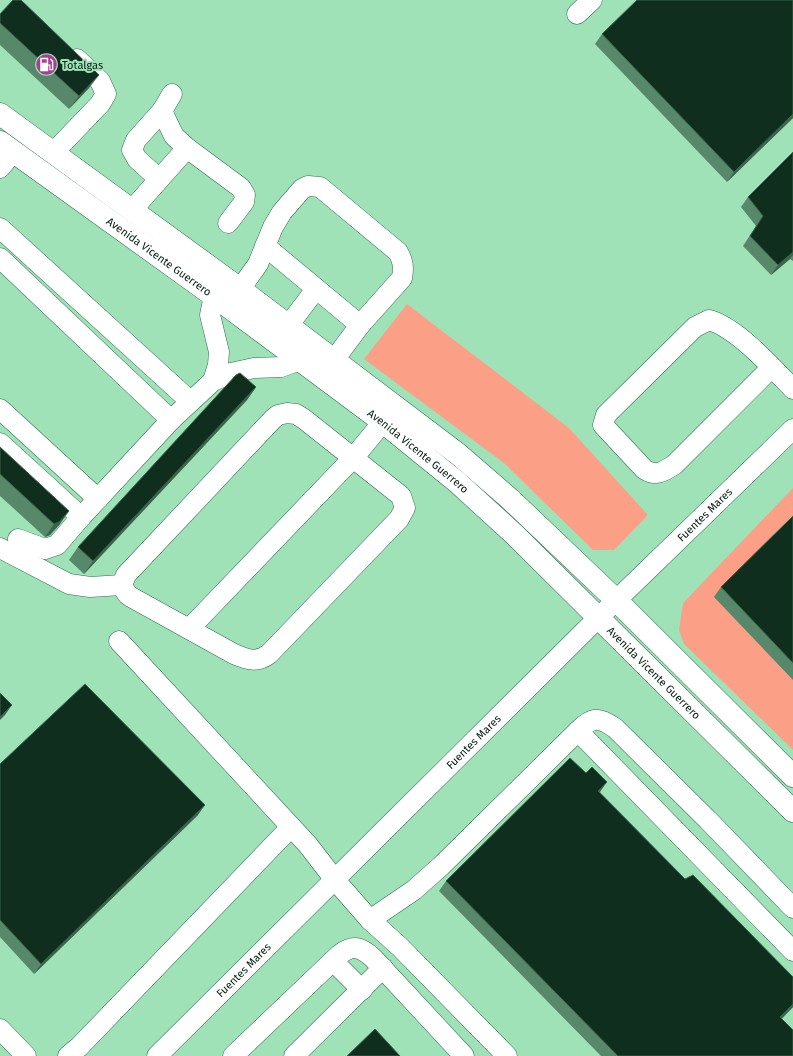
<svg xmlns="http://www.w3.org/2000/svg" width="793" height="1056" font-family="'Fira Sans',sans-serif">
  <rect width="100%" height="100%" fill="#a0e2b8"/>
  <g fill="#fba087">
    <path d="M407,304L569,428L648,515L614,550H593L504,463L364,359Z"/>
    <path d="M793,488V750L684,644L679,630L683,603Z"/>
  </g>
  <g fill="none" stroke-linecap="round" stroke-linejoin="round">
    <defs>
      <g id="minor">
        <path d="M577,14L592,0"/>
        <path d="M172,94L162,111L174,136L187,148L241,188L245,195L244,202L228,223"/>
        <path d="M53,153L100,104L106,94L100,81L77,59"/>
        <path d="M0,168L13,152"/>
        <path d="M159,179L137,159L132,150L136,140L162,111"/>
        <path d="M132,210L187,148"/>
        <path d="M0,228L190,401"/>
        <path d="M265,246L360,325"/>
        <path d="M0,258L171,420"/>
        <path d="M240,289L258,264L273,227L282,212L302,189L308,186L320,187L398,252C403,261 404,267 402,278L360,325L334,360"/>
        <path d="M288,326L316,289"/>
        <path d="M771,368L674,465C663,472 655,477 644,469L603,425L606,415L613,408L695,327L709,320C736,327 773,368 793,389"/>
        <path d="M213,381L218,365L219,352L210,315L214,296"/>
        <path d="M0,409L98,499"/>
        <path d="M287,413L296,414L304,419L401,496L405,508L399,519L269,654C257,663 248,660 234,654L131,597L127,594L122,585L126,575L273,419L278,415Z"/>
        <path d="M0,443L81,517"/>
        <path d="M18,539L45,549L57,545L81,517L171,420L213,381L231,373L254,368L281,367L300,360"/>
        <path d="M0,548L69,584L90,587L122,585"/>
        <path d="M189,629L354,457L383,422"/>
        <path d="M119,641L308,845L335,880L370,920L414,890L441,866L578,731L793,951"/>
        <path d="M578,731C592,717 598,716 615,728L708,820L793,908"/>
        <path d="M370,920L400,947L507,1056"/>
        <path d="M333,961L362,990"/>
        <path d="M0,1029L26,1056"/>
        <path d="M68,1056L79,1047L291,827"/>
        <path id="s1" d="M157,1056L599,617L793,429"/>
        <path d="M233,1056L339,955C353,944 361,947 373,958L464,1056"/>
        <path d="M294,1056L383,968"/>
      </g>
      <g id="major">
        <path d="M0,114L240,289L458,454L510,499L616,600L793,776"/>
        <path id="s2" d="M0,142L214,296L383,422L457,482L515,535L793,811"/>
      </g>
    </defs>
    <use href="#minor" stroke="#2e6e4a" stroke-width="21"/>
    <use href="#major" stroke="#2e6e4a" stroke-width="23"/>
    <use href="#minor" stroke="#fff" stroke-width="20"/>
    <use href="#major" stroke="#fff" stroke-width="22"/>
  </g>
  <g fill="#58886a">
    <path d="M793,0V118L727,182L595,44L602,34Z"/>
    <path d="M0,14L89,88L69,109L0,45Z"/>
    <path d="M793,152V261L790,259L771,275L743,246L756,226L741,207L748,197Z"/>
    <path d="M256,387L247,400L84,574L69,560L78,547Z"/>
    <path d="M0,447L60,524L50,535L45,537L0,496Z"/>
    <path d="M793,516V680L714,597L721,587Z"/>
    <path d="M0,764L198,815L34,974L0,937Z"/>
    <path d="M600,792L685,879L793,977V1007L782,1019L793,1056H601L439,891L446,881Z"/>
  </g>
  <g fill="#3b644c">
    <path d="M99,75L89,88L69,109L79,96Z"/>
    <path d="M793,114V118L727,182L734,172Z"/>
    <path d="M793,252V255L790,259L771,275L778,265Z"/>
    <path d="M256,387L247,400L84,574L93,561Z"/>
    <path d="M69,511L60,524L50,535L45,537L54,524Z"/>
    <path d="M12,705L5,715L0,720V717Z"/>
    <path d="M607,782L600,792L591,801L598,791Z"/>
    <path d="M205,805L198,815L34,974L41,964Z"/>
    <path d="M793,1004V1007L773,1027L780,1017Z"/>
  </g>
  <g fill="#102e1d" stroke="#3b644c">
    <path d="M13,0H21L99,75L79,96L0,23V14Z"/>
    <path d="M637,0H793V114L734,172L602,34Z"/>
    <path d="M793,152V252L778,265L750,236L763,216L748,197Z"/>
    <path d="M240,373L256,387L93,561L78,547L236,375Z"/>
    <path d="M0,447L69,511L59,522L54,524L0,474Z"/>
    <path d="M793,516V663L721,587Z"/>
    <path d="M85,684L205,805L41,964L0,920V764Z"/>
    <path d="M0,693L12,705L0,717Z"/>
    <path d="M570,758L586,773L592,767L607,782L598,791L685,879L693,875L793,977V1004L780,1017L793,1030V1056H618L446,881Z"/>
    <path d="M375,1029L400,1056H347Z"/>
  </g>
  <defs>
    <symbol id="fuel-disc" viewBox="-11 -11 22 22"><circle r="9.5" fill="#ad3c98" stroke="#a0e2b8"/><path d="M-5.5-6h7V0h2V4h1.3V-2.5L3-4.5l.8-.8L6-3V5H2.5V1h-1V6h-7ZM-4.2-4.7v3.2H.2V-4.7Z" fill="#fff"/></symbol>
  </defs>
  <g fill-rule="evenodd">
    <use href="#fuel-disc" x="34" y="52" width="25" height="25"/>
  </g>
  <g text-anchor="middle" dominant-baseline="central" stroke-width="4" stroke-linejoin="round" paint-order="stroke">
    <g font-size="11" fill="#031d0f" stroke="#a0e2b8" text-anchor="start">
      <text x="62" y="65">Totalgas</text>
    </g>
    <g font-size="11" fill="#031d0f" stroke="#a0e2b8">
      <text stroke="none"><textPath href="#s2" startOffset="196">Avenida Vicente Guerrero</textPath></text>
      <text stroke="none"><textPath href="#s2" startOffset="520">Avenida Vicente Guerrero</textPath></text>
      <text stroke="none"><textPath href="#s1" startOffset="770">Fuentes Mares</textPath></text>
      <text stroke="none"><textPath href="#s2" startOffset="844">Avenida Vicente Guerrero</textPath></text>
      <text stroke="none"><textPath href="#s1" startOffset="446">Fuentes Mares</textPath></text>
      <text stroke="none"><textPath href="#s1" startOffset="122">Fuentes Mares</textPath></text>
    </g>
  </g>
</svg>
